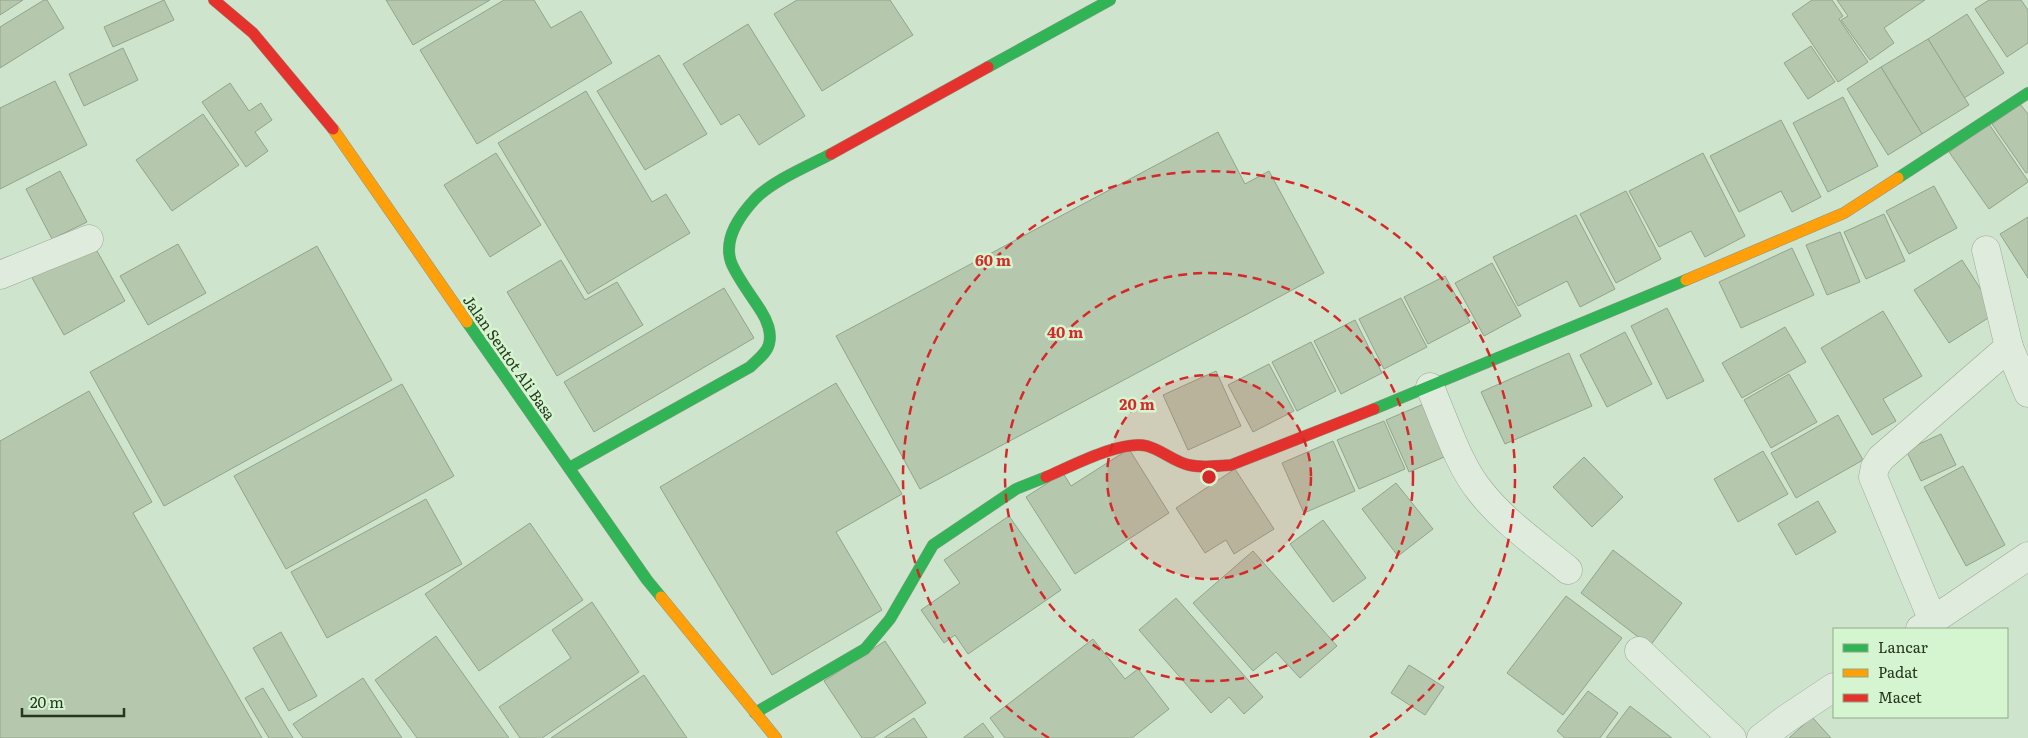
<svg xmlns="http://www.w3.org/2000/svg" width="2028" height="738" font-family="Literata,serif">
  <rect width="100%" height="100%" fill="#cfe4cc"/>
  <g fill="#b5c7ac" stroke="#92a48b">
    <path d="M0,0H23L0,15Z"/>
    <path d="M44,0H47L64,28L0,68V27Z"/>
    <path d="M164,0L174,20L113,47L104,27Z"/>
    <path d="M386,0H490L413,45Z"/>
    <path d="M504,0H534L551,28L581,11L612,63L477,144L420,50Z"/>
    <path d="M797,0H890L913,35L822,91L774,14Z"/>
    <path d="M1812,0H1832L1843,16L1839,19L1868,62L1838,82L1792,14Z"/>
    <path d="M1837,0H1925L1884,28L1894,43L1870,60L1841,20L1848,16Z"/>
    <path d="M1989,0H2021L2028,10V43L2007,57L1975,9Z"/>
    <path d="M1967,14L2004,73L1964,98L1928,39Z"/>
    <path d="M748,24L805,116L759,145L739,114L721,125L683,64Z"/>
    <path d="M1928,39L1969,105L1922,134L1881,67Z"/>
    <path d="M1811,46L1835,82L1808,99L1784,63Z"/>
    <path d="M123,48L138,80L84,106L69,74Z"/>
    <path d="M659,55L707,134L645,170L597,91Z"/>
    <path d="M1881,67L1922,134L1888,155L1847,89Z"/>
    <path d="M55,81L87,145L0,189V108Z"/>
    <path d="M230,83L249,111L261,103L272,120L255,132L268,151L246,167L202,102Z"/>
    <path d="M586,91L652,202L666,194L690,233L588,294L498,143Z"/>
    <path d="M1843,97L1878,166L1828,192L1793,123Z"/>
    <path d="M2020,104L2028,114V172L2026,173L1992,124Z"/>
    <path d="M203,114L239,165L172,211L136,160Z"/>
    <path d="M1781,120L1821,197L1792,212L1781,191L1739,212L1710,156Z"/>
    <path d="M1989,124L2028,181V182L1989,209L1949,152Z"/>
    <path d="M1218,132L1245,184L1269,171L1324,273L920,489L836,336Z"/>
    <path d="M496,153L541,225L490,257L444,185Z"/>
    <path d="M1703,153L1745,236L1705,257L1691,231L1659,247L1629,191Z"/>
    <path d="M60,171L87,222L52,239L26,189Z"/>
    <path d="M1934,186L1957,228L1909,254L1886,211Z"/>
    <path d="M1626,191L1661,259L1616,283L1580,214Z"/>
    <path d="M1884,214L1905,261L1866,279L1844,232Z"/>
    <path d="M1576,215L1615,289L1580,307L1567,281L1518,306L1493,257Z"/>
    <path d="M2028,217V278L2000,234Z"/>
    <path d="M1840,232L1860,282L1827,295L1806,245Z"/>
    <path d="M92,242L125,301L64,335L31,276Z"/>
    <path d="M178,244L206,293L148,325L120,276Z"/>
    <path d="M317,246L392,380L164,506L90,372Z"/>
    <path d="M1792,248L1814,295L1741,328L1719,282Z"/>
    <path d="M561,260L585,300L617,282L643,325L557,376L507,292Z"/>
    <path d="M1962,260L1996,313L1949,343L1914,290Z"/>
    <path d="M1492,263L1521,316L1484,336L1455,283Z"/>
    <path d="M1445,276L1470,322L1428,344L1404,297Z"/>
    <path d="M724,288L754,338L594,432L564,382Z"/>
    <path d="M1401,298L1427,347L1384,369L1359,319Z"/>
    <path d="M1667,308L1704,381L1667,399L1631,326Z"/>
    <path d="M1883,311L1922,376L1883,399L1896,421L1872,435L1821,348Z"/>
    <path d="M1355,320L1382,373L1341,394L1314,341Z"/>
    <path d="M1785,327L1806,362L1742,398L1722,363Z"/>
    <path d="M1625,332L1652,384L1607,407L1580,355Z"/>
    <path d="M1311,342L1336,391L1297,411L1272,362Z"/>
    <path d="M1569,353L1592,406L1505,444L1481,392Z"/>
    <path d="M1269,364L1294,411L1253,432L1228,385Z"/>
    <path d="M1216,371L1241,426L1188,450L1163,395Z"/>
    <path d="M1789,374L1817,422L1771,448L1744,400Z"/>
    <path d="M836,383L902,494L836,532L882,610L772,675L660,487Z"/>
    <path d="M402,384L454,476L286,569L234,476Z"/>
    <path d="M89,391L152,502L133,513L262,738H0V441Z"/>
    <path d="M1433,400L1456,452L1409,472L1386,420Z"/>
    <path d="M1838,415L1863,460L1796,498L1771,453Z"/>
    <path d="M1384,421L1405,469L1359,489L1337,440Z"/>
    <path d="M1941,434L1956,465L1921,481L1906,450Z"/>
    <path d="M1333,441L1355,491L1304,513L1282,463Z"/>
    <path d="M1129,449L1169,513L1075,574L1026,497L1063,473L1071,486Z"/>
    <path d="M1763,451L1788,494L1738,522L1714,479Z"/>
    <path d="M1584,457L1623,497L1592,527L1553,487Z"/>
    <path d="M1963,466L2005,545L1966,566L1924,487Z"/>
    <path d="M1235,469L1274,529L1234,554L1226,540L1205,553L1176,508Z"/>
    <path d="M1396,483L1433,529L1398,556L1362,509Z"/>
    <path d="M426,499L462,564L327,638L291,572Z"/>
    <path d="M1818,501L1836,532L1796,555L1778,524Z"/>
    <path d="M1009,516L1061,590L968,654L955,635L944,643L921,610L960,583L944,560Z"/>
    <path d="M1323,520L1366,578L1333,602L1290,544Z"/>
    <path d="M530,523L583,600L479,671L425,594Z"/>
    <path d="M1613,550L1682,603L1650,646L1581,593Z"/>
    <path d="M1253,551L1337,646L1300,678L1276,652L1253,671L1193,603Z"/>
    <path d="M1566,596L1622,638L1563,715L1507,673Z"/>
    <path d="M1176,598L1263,697L1244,714L1229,697L1211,713L1139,630Z"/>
    <path d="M592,602L639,672L542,738H520L499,707L571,658L552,630Z"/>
    <path d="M281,632L317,696L289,711L253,648Z"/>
    <path d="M436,636L509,738H417L375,680Z"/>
    <path d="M1093,639L1125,679L1138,669L1169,709L1132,738H1005L990,718Z"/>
    <path d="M885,641L926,703L873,738H862L824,681Z"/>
    <path d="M1409,665L1444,687L1425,715L1391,693Z"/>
    <path d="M644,675L687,738H551Z"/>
    <path d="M363,678L402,738H303L293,724Z"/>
    <path d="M263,688L293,738H269L245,698Z"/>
    <path d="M1588,691L1618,713L1600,738H1565L1557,731Z"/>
    <path d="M1630,706L1672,738H1606Z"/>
    <path d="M1812,717L1831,738H1789Z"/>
    <path d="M914,718L927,738H884Z"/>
    <path d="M983,723L994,738H963Z"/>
  </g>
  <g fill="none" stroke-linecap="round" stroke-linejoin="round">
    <defs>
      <g id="street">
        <path d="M0,275L89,239"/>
        <path d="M2009,347L2028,393"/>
        <path d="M1430,387C1444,419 1458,464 1480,491C1504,522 1538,545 1568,570"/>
        <path d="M1933,621L1873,477L1875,467L1881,458L2009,347L1986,250"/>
        <path d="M1920,629L2028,556"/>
        <path d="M1639,651L1732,738"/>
        <path d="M1761,738L1786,719L1834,687"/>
      </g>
      <g id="fast">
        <path d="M988,67L1110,0"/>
        <path d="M1898,178L2028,93"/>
        <path d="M467,322L647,580L661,597"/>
        <path d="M1374,409L1686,280"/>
        <path d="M569,468L750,367C757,360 767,353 769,344C772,333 767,320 761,311C753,298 736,276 731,262C723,238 740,215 756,198C774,180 808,166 831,154"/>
        <path d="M755,713L865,649L890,619L933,545L1016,489L1046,477"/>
      </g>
      <g id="slow">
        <path d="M333,129L467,322"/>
        <path d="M1686,280L1844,213L1898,178"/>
        <path d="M661,597L776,738"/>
      </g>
      <g id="jam">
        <path d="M214,0L253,33L333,129"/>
        <path d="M831,154L988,67"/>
        <path d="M1046,477C1070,467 1122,439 1147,446C1162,450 1174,462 1189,465C1203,468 1217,466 1231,465L1374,409"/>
      </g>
    </defs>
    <use href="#street" stroke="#99a994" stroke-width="29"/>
    <use href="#fast" stroke="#899885" stroke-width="12"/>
    <use href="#slow" stroke="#899885" stroke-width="12"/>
    <use href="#jam" stroke="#899885" stroke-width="12"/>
    <use href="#street" stroke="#dfecdd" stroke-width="28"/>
    <use href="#fast" stroke="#30b455" stroke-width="11"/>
    <use href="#slow" stroke="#ff9f0a" stroke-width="11"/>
    <use href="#jam" stroke="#e5322d" stroke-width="11"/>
  </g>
  <circle cx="1209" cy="477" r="102" fill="#d62828" fill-opacity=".12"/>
  <g fill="none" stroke="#d62828" stroke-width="2.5" stroke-dasharray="9 6">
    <circle cx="1209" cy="477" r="102"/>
    <circle cx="1209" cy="477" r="204"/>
    <path d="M1049 738A306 306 0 1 1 1369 738"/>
  </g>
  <g text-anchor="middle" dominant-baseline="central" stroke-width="5" stroke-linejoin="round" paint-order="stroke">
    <g font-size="15" fill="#26371d" stroke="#d5f5d0">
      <text transform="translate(510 357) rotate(55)">Jalan Sentot Ali Basa</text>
    </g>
  </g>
  <circle cx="1209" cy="477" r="8" fill="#d62828" stroke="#d5f5d0" stroke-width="2.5"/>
  <g font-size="15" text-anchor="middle" font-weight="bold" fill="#d62828" stroke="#d5f5d0" stroke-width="5" stroke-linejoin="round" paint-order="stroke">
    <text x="993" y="266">60 m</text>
    <text x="1065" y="338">40 m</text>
    <text x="1137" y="410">20 m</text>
  </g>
  <rect x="1833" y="628" width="175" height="90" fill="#d5f5d0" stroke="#8fa988"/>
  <rect x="1843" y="644" width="25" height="8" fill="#30b455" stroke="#8fa988"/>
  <text x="1878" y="653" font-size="15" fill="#26371d">Lancar</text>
  <rect x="1843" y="669" width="25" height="8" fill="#ff9f0a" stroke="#8fa988"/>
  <text x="1878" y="678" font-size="15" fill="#26371d">Padat</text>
  <rect x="1843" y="694" width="25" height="8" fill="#e5322d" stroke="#8fa988"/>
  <text x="1878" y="703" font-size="15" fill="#26371d">Macet</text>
  <path d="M22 708v8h102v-8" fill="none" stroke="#26371d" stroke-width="2.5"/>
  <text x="30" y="708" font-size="15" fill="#26371d" stroke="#d5f5d0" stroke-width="4" paint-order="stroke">20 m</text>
</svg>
